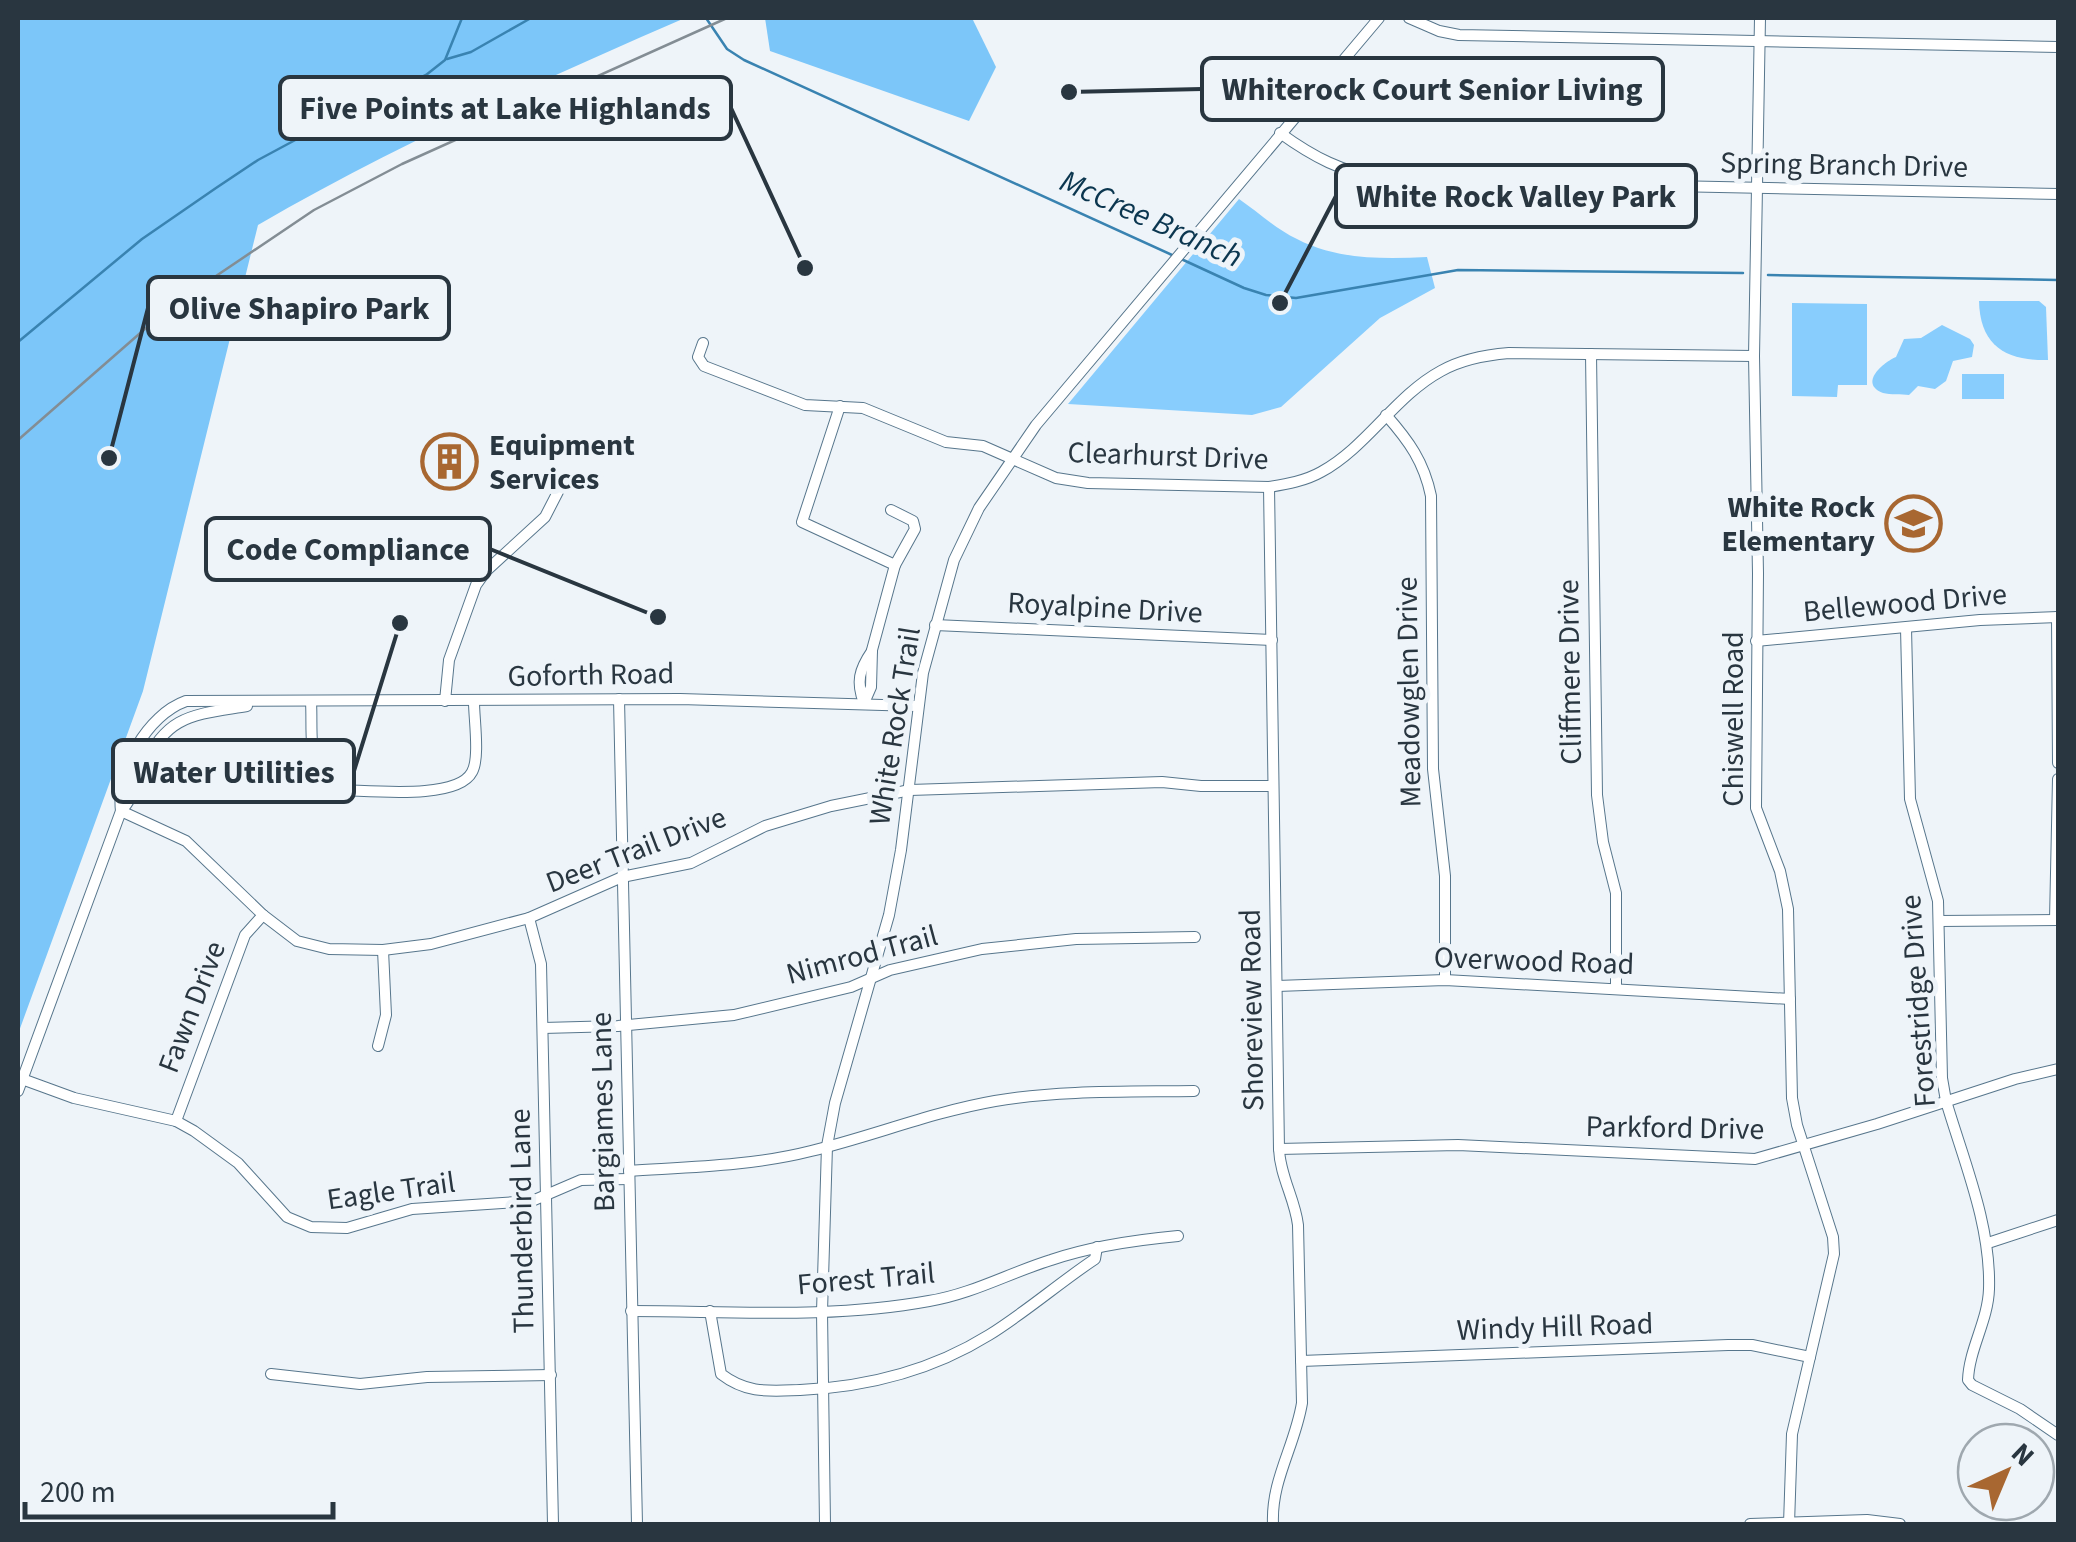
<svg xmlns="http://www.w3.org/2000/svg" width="2076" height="1542" font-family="'Source Sans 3',sans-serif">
  <rect width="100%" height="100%" fill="#eef4f9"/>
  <g fill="#88cdfd">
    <path d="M1239,199C1258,212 1276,229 1297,239C1337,260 1384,259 1427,257L1435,288L1380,318L1281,407L1252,415L1068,404Z"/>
    <path d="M1979,301H2039L2046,307L2048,360C2006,361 1980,346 1979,301Z"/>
    <path d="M1792,303L1867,304V385H1838L1837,397L1792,396Z"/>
    <path d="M1942,325L1970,339L1974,345L1972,357L1953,361L1946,381L1935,389L1918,386L1909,395C1902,394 1890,395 1883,393C1858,383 1884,362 1896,357L1904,339L1921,338Z"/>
    <rect x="1962" y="374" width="42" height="25"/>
  </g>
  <g fill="#7cc6f9">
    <path d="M18,18H685C540,81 396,145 258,225L143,691L18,1034Z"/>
    <path d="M765,18H972L996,67L969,121L770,51Z"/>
  </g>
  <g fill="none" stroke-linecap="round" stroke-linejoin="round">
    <g stroke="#3983b1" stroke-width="2.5">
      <path d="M706,18L727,49L744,60L1172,255"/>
      <path d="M447,59L471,52L531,18"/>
      <path d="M1179,258L1244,288L1266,295L1296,298L1458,270L1743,273"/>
      <path d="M1768,275L2058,280"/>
      <path d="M18,342L142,239L216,188L258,160L353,109L426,75L445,60L462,18"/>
    </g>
    <defs>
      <g id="minor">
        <path d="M1409,18L1439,31L1459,35L2058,47"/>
        <path d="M1760,18L1754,356L1758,573L1756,808L1780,871L1788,909L1792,1098L1797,1125L1833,1237L1834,1254L1792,1434L1789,1524"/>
        <path d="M1280,133C1316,159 1340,170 1383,180L2058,194"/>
        <path d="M703,343L698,357L704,366L805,405L863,408L946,442L983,446L1056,478L1088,483L1269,487C1287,484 1305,481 1321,472C1367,447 1395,396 1441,371C1462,359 1485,355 1509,353L1754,356"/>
        <path d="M1591,354L1597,795L1603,842L1616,893V988"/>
        <path d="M840,406L802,522L895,565L872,650L871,687L864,703"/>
        <path d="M1386,415C1409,441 1424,462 1431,496L1433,769L1445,876V980"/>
        <path d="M1269,487L1279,1149C1280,1176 1295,1199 1298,1225L1302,1403C1295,1446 1271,1480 1273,1524"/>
        <path d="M891,510L913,521L915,529L895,565"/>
        <path d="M2057,617L2058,763"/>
        <path d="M935,625L1272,640"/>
        <path d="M1906,628L1910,799L1938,901L1942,1078L1946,1101C1964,1162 1991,1225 1989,1289C1988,1321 1969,1349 1968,1380L1972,1385L2020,1409L2058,1435"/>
        <path d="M1756,641L1980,620L2058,617"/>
        <path d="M619,699L637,1524"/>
        <path d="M445,701L449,660L476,585L486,571L545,517L563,482"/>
        <path d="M311,702C313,733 305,776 337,790C367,790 457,801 472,772C480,758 474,719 474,702"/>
        <path d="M864,703C856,682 859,670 872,651"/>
        <path d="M121,811L186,841L263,915L297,941L329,949L383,950L431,944L529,918L622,877L691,863L765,826L831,806L910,790L1162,782L1201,786H1273"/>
        <path d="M121,811C116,770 147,715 186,701L680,699L917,706"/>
        <path d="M529,918L541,964L553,1524"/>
        <path d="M2055,920L2058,779"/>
        <path d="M1939,921L2058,920"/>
        <path d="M1277,986L1445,980L1790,999"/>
        <path d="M543,1028L618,1026L734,1015L851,987L890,970L982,949L1076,939L1195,937"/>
        <path d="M378,1046L386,1015L383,950"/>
        <path d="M22,1079L74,1098L176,1121L194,1131L238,1163L287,1217L311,1227L347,1228L412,1209L532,1201L581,1180L629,1179"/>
        <path d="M18,1091L121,811C132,800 136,784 142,770C166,714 193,715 247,706"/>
        <path d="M176,1121L245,935L263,915"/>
        <path d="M1279,1149L1458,1145L1755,1159L1877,1124L2015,1079L2058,1069"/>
        <path d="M629,1171C690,1167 752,1166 811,1151C873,1136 932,1112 995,1101C1060,1090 1128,1092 1194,1091"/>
        <path d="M1988,1243L2058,1220"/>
        <path d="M631,1311C730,1311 831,1319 929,1301C972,1294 1009,1273 1051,1260C1092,1246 1135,1240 1178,1236"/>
        <path d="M710,1311L721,1374C747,1394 769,1391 800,1390C867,1387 931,1371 989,1335C1026,1312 1059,1283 1095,1259L1097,1247"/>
        <path d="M1301,1361L1728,1345H1752L1810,1357"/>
        <path d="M271,1374L360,1384L427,1377L551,1375"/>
        <path d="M825,1524L822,1312L827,1146L835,1103L889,915L901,850L923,673L954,560L979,508L1036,425L1379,18"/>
        <path d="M1750,1524L1867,1520L1900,1524"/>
      </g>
    </defs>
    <use href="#minor" stroke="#57768c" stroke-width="12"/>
    <use href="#minor" stroke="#fff" stroke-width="10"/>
    <path stroke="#838d94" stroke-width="2.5" d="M18,440L170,307L314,210L402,164L727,18"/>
  </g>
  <defs>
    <symbol id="building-ring" viewBox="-11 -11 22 22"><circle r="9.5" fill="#eef4f9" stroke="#a86731" stroke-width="1.5"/><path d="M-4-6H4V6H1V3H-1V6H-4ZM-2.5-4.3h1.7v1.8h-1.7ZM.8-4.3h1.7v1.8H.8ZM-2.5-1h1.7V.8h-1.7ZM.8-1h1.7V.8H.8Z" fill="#a86731"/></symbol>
    <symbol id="school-ring" viewBox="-11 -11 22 22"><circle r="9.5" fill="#eef4f9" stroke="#a86731" stroke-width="1.5"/><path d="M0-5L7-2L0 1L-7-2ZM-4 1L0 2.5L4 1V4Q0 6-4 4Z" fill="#a86731"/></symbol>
  </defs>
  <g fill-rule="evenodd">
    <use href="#building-ring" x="418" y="430" width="63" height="63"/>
    <use href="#school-ring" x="1882" y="492" width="63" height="63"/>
  </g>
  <g text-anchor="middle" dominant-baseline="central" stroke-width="10" stroke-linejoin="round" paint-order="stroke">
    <g font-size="30" fill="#293640" stroke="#eef4f9">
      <text transform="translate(1844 165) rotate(1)">Spring Branch Drive</text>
      <text transform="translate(1168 456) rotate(2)">Clearhurst Drive</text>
      <text transform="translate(1905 603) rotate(-5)">Bellewood Drive</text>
      <text transform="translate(1105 608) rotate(3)">Royalpine Drive</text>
      <text transform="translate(1570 672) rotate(-91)">Cliffmere Drive</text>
      <text transform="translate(591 675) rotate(-1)">Goforth Road</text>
      <text transform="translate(1409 692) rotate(-91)">Meadowglen Drive</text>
      <text transform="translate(1733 719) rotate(-90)">Chiswell Road</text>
      <text transform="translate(895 726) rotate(-81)">White Rock Trail</text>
      <text transform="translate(636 850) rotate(-21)">Deer Trail Drive</text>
      <text transform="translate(862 955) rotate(-15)">Nimrod Trail</text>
      <text transform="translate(1534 961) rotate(2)">Overwood Road</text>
      <text transform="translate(1918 1001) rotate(-94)">Forestridge Drive</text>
      <text transform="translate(192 1007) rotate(-69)">Fawn Drive</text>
      <text transform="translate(1252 1010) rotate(-91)">Shoreview Road</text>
      <text transform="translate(603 1112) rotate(-91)">Bargiames Lane</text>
      <text transform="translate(1675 1128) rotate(1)">Parkford Drive</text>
      <text transform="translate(391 1191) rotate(-8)">Eagle Trail</text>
      <text transform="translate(522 1221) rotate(-91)">Thunderbird Lane</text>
      <text transform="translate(866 1279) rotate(-5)">Forest Trail</text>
      <text transform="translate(1555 1327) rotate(-2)">Windy Hill Road</text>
    </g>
    <g font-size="30" font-weight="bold" fill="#293640" stroke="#eef4f9" text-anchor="start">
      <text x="489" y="445">Equipment<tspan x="489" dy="34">Services</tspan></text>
      <text x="1875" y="507" text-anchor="end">White Rock<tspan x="1875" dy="34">Elementary</tspan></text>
    </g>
    <g font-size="32" font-style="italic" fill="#0b364f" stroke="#eef4f9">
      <text transform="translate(1151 219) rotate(24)">McCree Branch</text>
    </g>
  </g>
  <path fill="none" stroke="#293640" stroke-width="4" d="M1069 92L1202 89M805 268L731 108M1280 303L1336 196M109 458L148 308M658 617L490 549M400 623L354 771"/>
  <g fill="#293640" stroke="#eef4f9" stroke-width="4">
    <circle cx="1069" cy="92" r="10"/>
    <circle cx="805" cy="268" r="10"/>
    <circle cx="1280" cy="303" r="10"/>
    <circle cx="109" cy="458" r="10"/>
    <circle cx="658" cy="617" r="10"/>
    <circle cx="400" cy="623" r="10"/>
  </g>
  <g fill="#eef4f9" stroke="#293640" stroke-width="4">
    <rect x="1202" y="58" width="461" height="62" rx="10"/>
    <rect x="280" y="77" width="451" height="62" rx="10"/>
    <rect x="1336" y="165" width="360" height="62" rx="10"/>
    <rect x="148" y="277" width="301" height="62" rx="10"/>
    <rect x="206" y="518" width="284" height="62" rx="10"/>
    <rect x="113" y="740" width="241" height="62" rx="10"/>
  </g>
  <g font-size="32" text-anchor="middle" font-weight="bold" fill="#293640">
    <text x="1432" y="100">Whiterock Court Senior Living</text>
    <text x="505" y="119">Five Points at Lake Highlands</text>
    <text x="1516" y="207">White Rock Valley Park</text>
    <text x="299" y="319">Olive Shapiro Park</text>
    <text x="348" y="560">Code Compliance</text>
    <text x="234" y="783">Water Utilities</text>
  </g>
  <rect width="2076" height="1542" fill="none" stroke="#293640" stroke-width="40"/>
  <g transform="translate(2006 1472) rotate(44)"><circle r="48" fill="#eef4f9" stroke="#9fa8af" stroke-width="2.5"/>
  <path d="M0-8L18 38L0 25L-18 38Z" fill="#a86731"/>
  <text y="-15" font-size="28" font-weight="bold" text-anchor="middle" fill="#293640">N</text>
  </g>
  <path d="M25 1502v15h308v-15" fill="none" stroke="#293640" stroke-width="5"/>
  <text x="40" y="1502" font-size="30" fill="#293640" stroke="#eef4f9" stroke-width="8" paint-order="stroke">200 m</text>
</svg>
